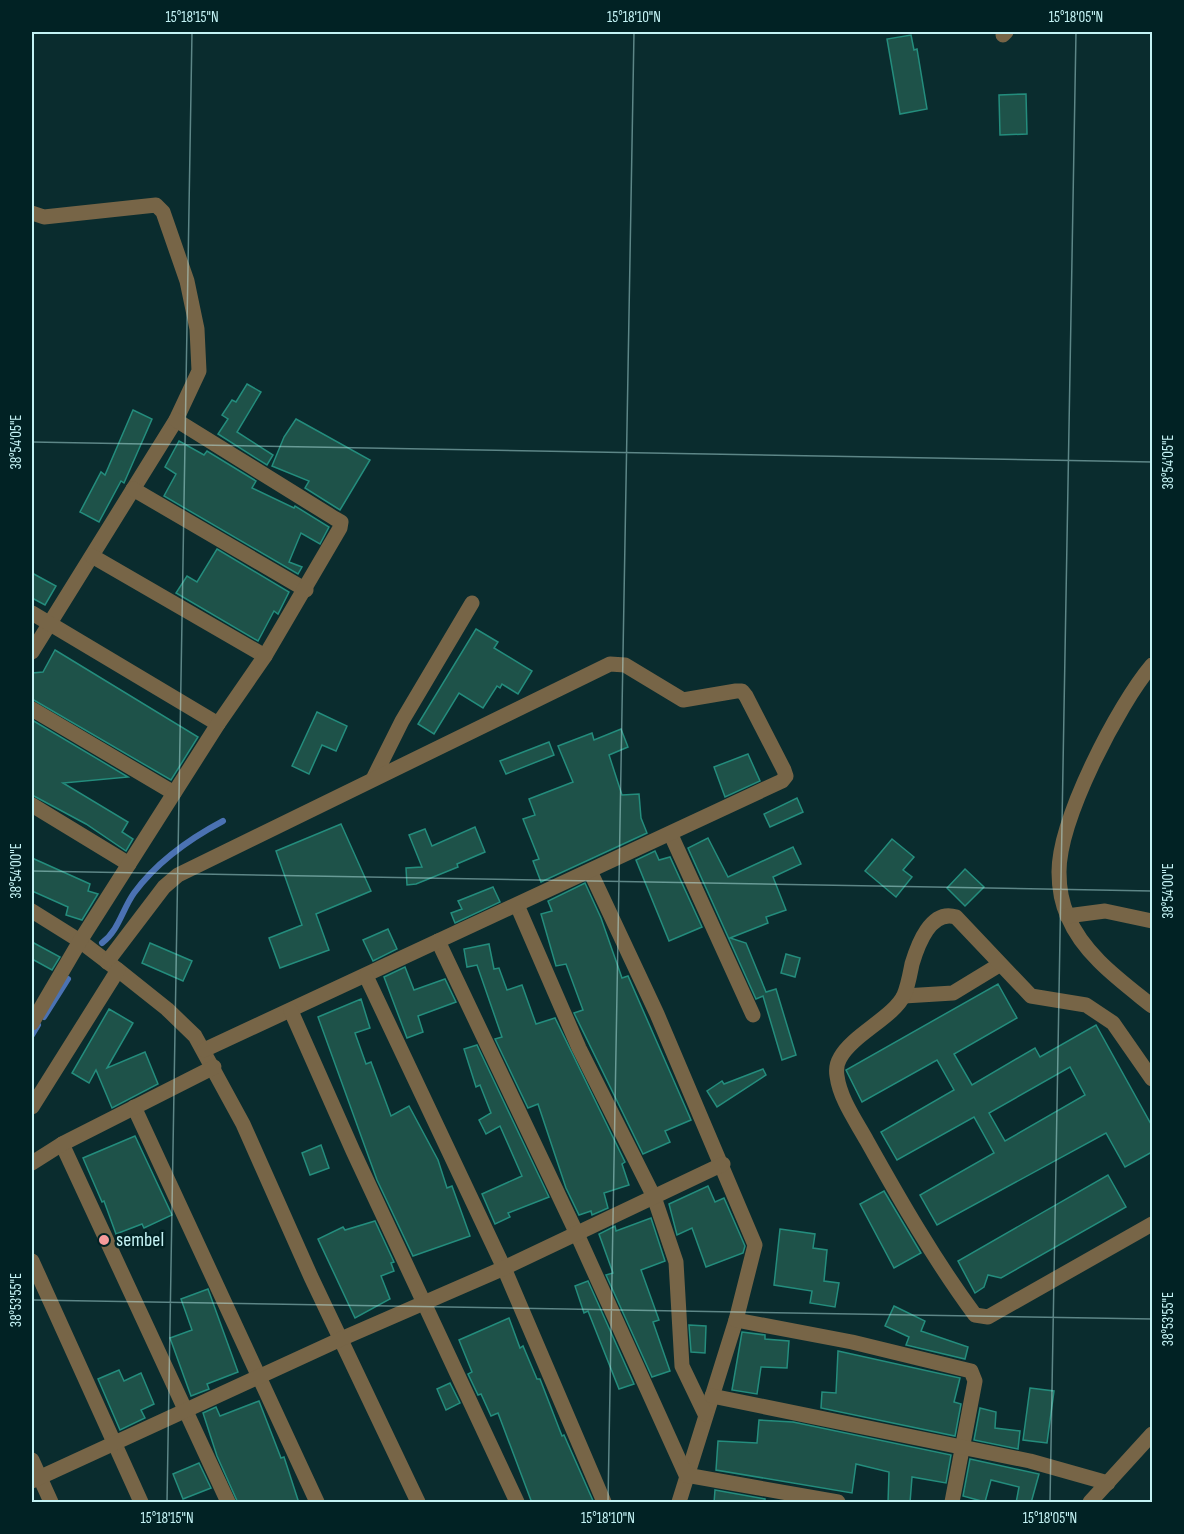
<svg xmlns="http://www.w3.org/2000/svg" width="1184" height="1534" font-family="'Sofia Sans Condensed',sans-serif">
  <rect width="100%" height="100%" fill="#0a2c2e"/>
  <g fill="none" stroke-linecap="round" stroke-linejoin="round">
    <g stroke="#4b72b3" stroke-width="6">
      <path d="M102,943C119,930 122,910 134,893C156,863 191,838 223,821"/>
      <path d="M44,1017L68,979"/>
      <path d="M32,1035L38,1025"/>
    </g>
  </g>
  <g fill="#1e5249" stroke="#248d7d" stroke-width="1.5" fill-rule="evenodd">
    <path d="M911,35L914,50L917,49L927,109L900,114L887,39Z"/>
    <path d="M1026,94L1027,134L1000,135L999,95Z"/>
    <path d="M247,384L261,392L237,432L273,455L267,465L218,434L228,419L222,415L232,400L236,402Z"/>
    <path d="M133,410L152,419L124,483L121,481L99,522L80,512L101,472L105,475Z"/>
    <path d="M296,419L370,460L340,510L305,488L309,481L272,466L284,437Z"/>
    <path d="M179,441L204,455L207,451L256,481L252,488L294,508L295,506L329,527L320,544L301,533L289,562L302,567L298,574L164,496L176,474L165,467Z"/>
    <path d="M217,549L289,592L278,614L274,611L258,641L176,593L187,576L197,582Z"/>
    <path d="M32,573L56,586L45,605L32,598Z"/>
    <path d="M476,629L498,642L494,648L532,671L518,694L502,684L500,688L497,686L483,708L459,693L434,734L418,724Z"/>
    <path d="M55,650L198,737L171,780L32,699V673L43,672Z"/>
    <path d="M317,712L347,726L336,751L322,745L309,774L292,766Z"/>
    <path d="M32,720L128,777L63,783L128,822L122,832L133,839L126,851L86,824L32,795Z"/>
    <path d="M621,729L628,747L609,755L622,795L639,794L641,818L647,833L541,882L533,861L539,859L523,819L535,815L529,799L573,782L558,746L592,733L594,740Z"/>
    <path d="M549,742L554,755L506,774L500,761Z"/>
    <path d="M748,754L760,781L725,797L714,767Z"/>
    <path d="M797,798L803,812L770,827L764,814Z"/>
    <path d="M341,824L371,891L316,914L329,950L280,968L269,938L302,925L276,851Z"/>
    <path d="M475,827L485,852L457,864L458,867L416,884L407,885L406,868L422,867L409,835L425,829L432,846Z"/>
    <path d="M708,838L728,877L793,847L801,864L773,877L786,910L766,917L768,923L730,938L746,943L766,992L776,989L796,1055L782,1060L763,996L756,999L688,848Z"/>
    <path d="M892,839L914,857L903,870L912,877L896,897L865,871Z"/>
    <path d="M655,851L659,860L670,857L702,927L669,941L636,860Z"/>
    <path d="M32,858L90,884L88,891L98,894L82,920L66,915L68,907L32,891Z"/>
    <path d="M965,869L984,887L965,906L947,888Z"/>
    <path d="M585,883L601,918L622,978L628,976L691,1120L665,1131L670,1142L643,1154L574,1013L583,1010L566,964L556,966L541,914L552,911L548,901Z"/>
    <path d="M493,887L500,902L455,923L451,913L462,909L458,901Z"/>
    <path d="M388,929L397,949L373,961L363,940Z"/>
    <path d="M32,942L60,957L52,970L32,959Z"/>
    <path d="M150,943L192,961L183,981L142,963Z"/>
    <path d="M489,944L494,969L499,968L507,990L522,985L536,1024L555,1018L625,1162L622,1164L629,1185L604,1193L608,1208L592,1215L591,1211L579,1215L566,1188L538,1104L528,1108L495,1039L502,1037L477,965L467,967L464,949Z"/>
    <path d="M786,954L800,958L795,977L781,973Z"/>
    <path d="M405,967L414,990L445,979L456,1002L418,1016L423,1032L407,1038L384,977Z"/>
    <path d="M998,984L1017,1018L954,1054L972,1085L1035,1048L1040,1057L1096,1025L1152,1126V1152L1125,1167L1106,1133L937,1225L920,1195L994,1153L974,1117L897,1160L881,1132L954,1090L937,1060L862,1102L846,1070ZM1070,1067L1085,1095L1005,1141L989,1113Z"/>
    <path d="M361,999L370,1028L355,1033L366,1064L371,1062L391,1116L409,1106L438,1160L447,1188L452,1186L470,1236L413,1256L377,1180L318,1017Z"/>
    <path d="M109,1009L133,1023L107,1068L145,1052L158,1084L112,1108L96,1070L89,1083L72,1073Z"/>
    <path d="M477,1045L549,1197L508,1213L510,1217L495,1224L482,1194L522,1176L500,1126L486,1134L479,1120L491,1113L480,1085L476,1087L464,1049Z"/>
    <path d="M763,1069L766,1075L717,1107L707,1091L722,1081L724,1084Z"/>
    <path d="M135,1136L172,1215L144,1228L142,1224L116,1234L104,1201L102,1202L83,1158Z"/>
    <path d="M321,1145L329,1168L310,1175L302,1153Z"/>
    <path d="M1108,1175L1126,1207L1001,1278L988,1275L984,1287L975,1293L958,1261Z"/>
    <path d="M708,1186L715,1202L724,1198L745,1246L743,1253L706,1267L692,1228L677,1235L669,1204Z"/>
    <path d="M884,1191L921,1253L894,1268L860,1204Z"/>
    <path d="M651,1218L665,1261L641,1270L659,1320L653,1322L670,1371L652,1377L606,1275L613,1273L599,1234L615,1226L616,1231Z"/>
    <path d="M375,1221L394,1262L391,1263L394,1271L381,1276L390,1299L355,1318L318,1239L343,1227L345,1230Z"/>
    <path d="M780,1229L815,1234L813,1248L827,1250L824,1281L839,1283L835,1307L810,1303L812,1291L774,1285Z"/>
    <path d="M588,1281L634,1384L619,1389L588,1311L584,1313L575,1286Z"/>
    <path d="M208,1289L238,1372L207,1384L209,1389L191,1396L170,1338L192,1330L181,1299Z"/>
    <path d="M894,1306L925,1321L921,1331L968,1347L965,1359L906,1345L909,1337L885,1326Z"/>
    <path d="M509,1318L520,1348L523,1346L537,1379H540L562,1436L564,1435L594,1503H532L498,1413L491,1416L481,1394L478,1395L468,1374L472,1372L459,1340Z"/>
    <path d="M689,1325L706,1326L705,1353L691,1352Z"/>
    <path d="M742,1332L765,1335V1339L789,1341L787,1368L761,1367L757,1394L732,1390Z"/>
    <path d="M838,1351L960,1378L954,1402L961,1404L955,1436L821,1408L822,1392L836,1393Z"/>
    <path d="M119,1370L124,1381L141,1373L154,1404L141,1410L145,1418L120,1430L98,1379Z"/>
    <path d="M450,1383L460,1403L446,1410L437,1389Z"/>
    <path d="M1030,1388L1054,1391L1047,1443L1023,1440Z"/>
    <path d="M259,1401L281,1458L284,1457L299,1503H238L217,1456L203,1413L216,1407L220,1416Z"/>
    <path d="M980,1408L996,1412L995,1428L1020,1431L1018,1449L974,1440Z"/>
    <path d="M759,1420L793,1422L951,1455L946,1483L912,1477L910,1503H888L889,1472L856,1464L852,1493L716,1470L718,1441L757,1443Z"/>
    <path d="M970,1459L1039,1474L1031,1503H1016L1019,1487L991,1480L985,1502L963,1496Z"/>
    <path d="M199,1463L211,1488L183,1499L173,1474Z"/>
    <path d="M715,1490L765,1499V1503H714Z"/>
  </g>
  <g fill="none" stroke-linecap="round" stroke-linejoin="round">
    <g stroke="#776547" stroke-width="15">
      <path d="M1003,35L1006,32"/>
      <path d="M32,213L44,217L156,205L163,212L187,281L197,329L199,371L176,420L32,652"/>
      <path d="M133,489L306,590"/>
      <path d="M92,556L265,656"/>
      <path d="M32,613L218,724"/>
      <path d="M1152,665C1118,705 1059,819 1059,872C1059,886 1062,904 1068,917C1084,955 1121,981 1152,1006"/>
      <path d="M32,709L174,793"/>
      <path d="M373,779L402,721L472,603"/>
      <path d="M32,805L129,864"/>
      <path d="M671,835L753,1015"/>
      <path d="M590,871L657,1014L755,1245L736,1320L679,1502"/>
      <path d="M517,905L579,1048L654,1197L676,1262L682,1366L705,1414"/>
      <path d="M32,911L80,941L118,970L167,1009L195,1036L243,1124L311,1277L418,1502"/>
      <path d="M1067,916L1105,911L1152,921"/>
      <path d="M438,941L577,1234L686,1475L838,1502"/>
      <path d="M107,962L164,887L178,875L610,664L625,665L683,700L736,691H742L746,696L784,770L786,776L782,781L204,1050"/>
      <path d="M366,976L504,1268L604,1502"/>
      <path d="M904,996L953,993L999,965"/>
      <path d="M291,1011L353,1151L517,1502"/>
      <path d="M32,1023L80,941L218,724L265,656L340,528L341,522L334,518L176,420"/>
      <path d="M1152,1079L1113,1023L1086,1005L1031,996L956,917C931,909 918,944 912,964C910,974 908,986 904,995C894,1017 852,1035 840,1058C837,1063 836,1070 837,1076C840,1099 856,1121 867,1141C900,1200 935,1261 975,1315L988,1317L1152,1224"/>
      <path d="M32,1107L118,970"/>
      <path d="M134,1107L317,1502"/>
      <path d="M62,1144L228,1502"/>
      <path d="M32,1163L62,1144L214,1067"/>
      <path d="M32,1261L141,1502"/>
      <path d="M736,1320L852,1342L971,1371L975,1381L952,1502"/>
      <path d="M712,1396L1030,1461L1108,1483"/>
      <path d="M32,1460L51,1502"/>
      <path d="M32,1481L341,1339L504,1268L723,1164"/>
      <path d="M1090,1502L1152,1434"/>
    </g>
  </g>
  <path fill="none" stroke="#c4f3f5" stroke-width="1.5" stroke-opacity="0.45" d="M1062,32L1152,33M32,442L1152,462M32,871L1152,891M32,1300L1152,1319M167,1502L192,32M608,1502L634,32M1050,1502L1076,32"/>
  <circle fill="#f59b9b" stroke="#012224" stroke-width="2" cx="104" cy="1240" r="6"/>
  <g text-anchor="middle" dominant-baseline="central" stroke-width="5" stroke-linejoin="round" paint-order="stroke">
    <g font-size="20" fill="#c4f3f5" stroke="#012224" text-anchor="start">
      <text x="116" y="1240">sembel</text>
    </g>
  </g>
  <rect width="1184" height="1534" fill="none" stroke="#012224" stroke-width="66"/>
  <rect x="33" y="33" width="1118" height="1468" fill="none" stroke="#c4f3f5" stroke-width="2"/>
  <g font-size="15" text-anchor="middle" fill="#c4f3f5">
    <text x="192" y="22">15°18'15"N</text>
    <text x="634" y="22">15°18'10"N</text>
    <text x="1076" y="22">15°18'05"N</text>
    <text transform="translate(16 442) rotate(-90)" y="5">38°54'05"E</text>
    <text transform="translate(1168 462) rotate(-90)" y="5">38°54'05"E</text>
    <text transform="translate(16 871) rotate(-90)" y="5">38°54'00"E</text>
    <text transform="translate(1168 891) rotate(-90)" y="5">38°54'00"E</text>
    <text transform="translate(16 1300) rotate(-90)" y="5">38°53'55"E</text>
    <text transform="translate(1168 1319) rotate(-90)" y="5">38°53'55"E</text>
    <text x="167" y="1523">15°18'15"N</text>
    <text x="608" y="1523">15°18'10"N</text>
    <text x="1050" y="1523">15°18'05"N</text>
  </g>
</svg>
